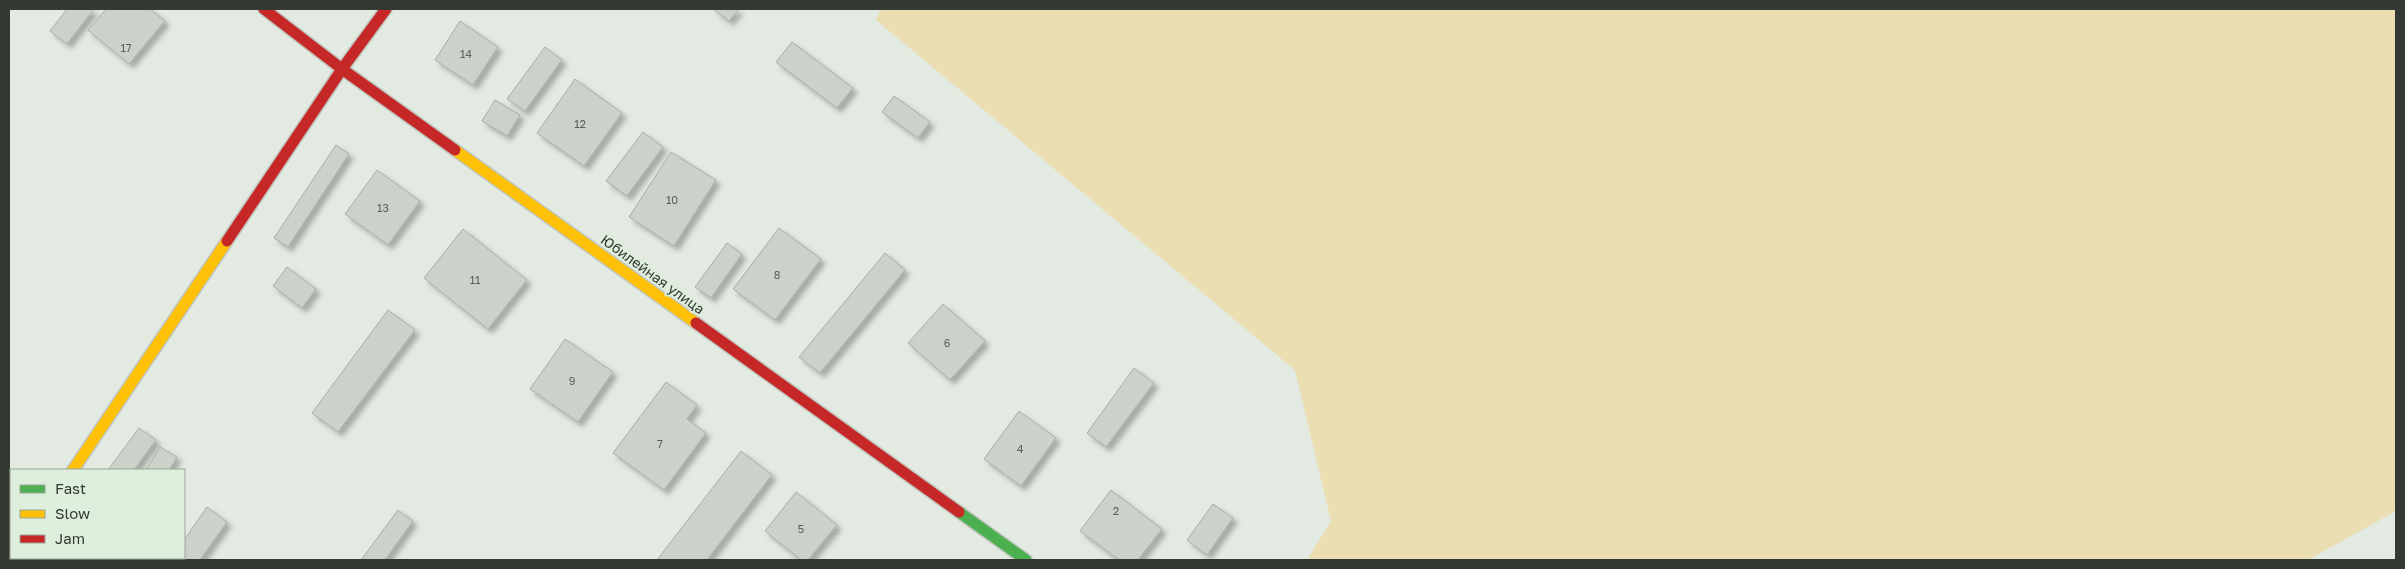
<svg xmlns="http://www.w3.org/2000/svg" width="2405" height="569" font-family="'Golos Text',sans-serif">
  <defs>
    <filter id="shadow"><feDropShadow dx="4.5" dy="4.5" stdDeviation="2.5" flood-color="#0004"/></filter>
  </defs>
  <rect width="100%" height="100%" fill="#e2eae1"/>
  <path fill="#eadeb2" d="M881,9H2396V511L2308,560H1307L1331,521L1295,370L876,20Z"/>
  <g fill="#ccd1c9" stroke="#a9ada5" filter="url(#shadow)">
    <path d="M67,9H94L67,44L50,31Z"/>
    <path d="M106,9H150L165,21L129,64L88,30Z"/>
    <path d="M713,9H739L729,21Z"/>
    <path d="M460,21L498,47L473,85L435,60Z"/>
    <path d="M792,42L853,88L837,108L776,62Z"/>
    <path d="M545,47L562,60L525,111L507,99Z"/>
    <path d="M575,79L622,113L584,166L537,133Z"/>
    <path d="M894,96L930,122L918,138L882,112Z"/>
    <path d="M495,100L520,115L507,136L482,121Z"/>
    <path d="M643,132L663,147L627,196L606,181Z"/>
    <path d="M336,145L349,154L288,247L274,238Z"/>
    <path d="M671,152L716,180L674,246L629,217Z"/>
    <path d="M377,170L420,201L388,245L345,214Z"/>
    <path d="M779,228L821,259L775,320L733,289Z"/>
    <path d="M463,229L527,280L488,329L424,278Z"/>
    <path d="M727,243L742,254L711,298L695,287Z"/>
    <path d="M885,253L905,270L820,373L799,357Z"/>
    <path d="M287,267L316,289L302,308L273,286Z"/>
    <path d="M943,304L985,341L950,380L908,343Z"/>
    <path d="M388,310L415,330L338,432L312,413Z"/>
    <path d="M565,339L613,372L578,422L530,389Z"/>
    <path d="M1134,368L1154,383L1106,447L1087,433Z"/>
    <path d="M666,382L697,405L687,419L706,433L664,490L613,453Z"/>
    <path d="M1019,411L1056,438L1021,486L984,459Z"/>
    <path d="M139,428L156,440L134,470H108Z"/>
    <path d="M160,447L177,457L169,470H146Z"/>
    <path d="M741,451L772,475L707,560H657Z"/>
    <path d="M1111,490L1162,529L1138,560H1119L1080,531Z"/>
    <path d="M796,492L837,525L808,560H801L765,531Z"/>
    <path d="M1213,504L1233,518L1207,555L1187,540Z"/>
    <path d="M207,507L227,522L200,560H169L171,558H184V540Z"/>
    <path d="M398,510L413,521L385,560H361Z"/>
    <path d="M80,558H150L148,560H78Z"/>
  </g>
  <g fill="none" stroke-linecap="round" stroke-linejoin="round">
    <defs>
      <path id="street" d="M9,559L11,556"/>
      <path id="fast" d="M959,512L1026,560"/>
      <g id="slow">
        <path d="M455,150L696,323"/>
        <path d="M73,470L227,241"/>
      </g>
      <g id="jam">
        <path d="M264,9L342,69L455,150"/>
        <path d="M227,241L342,69L386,9"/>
        <path d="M696,323L959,512"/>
      </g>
    </defs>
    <use href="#street" stroke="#c0c6bf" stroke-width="30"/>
    <use href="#fast" stroke="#c0c6bf" stroke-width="14"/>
    <use href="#slow" stroke="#c0c6bf" stroke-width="14"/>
    <use href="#jam" stroke="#c0c6bf" stroke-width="14"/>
    <use href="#street" stroke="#a1aea8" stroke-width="28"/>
    <use href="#fast" stroke="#4caf50" stroke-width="11"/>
    <use href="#slow" stroke="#ffc107" stroke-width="11"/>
    <use href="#jam" stroke="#c62828" stroke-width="11"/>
  </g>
  <g text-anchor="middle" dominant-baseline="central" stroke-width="4" stroke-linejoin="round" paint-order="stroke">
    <g font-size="11" fill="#5b6059">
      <text x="126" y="47">17</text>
      <text x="466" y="53">14</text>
      <text x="580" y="123">12</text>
      <text x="672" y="199">10</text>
      <text x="383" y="207">13</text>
      <text x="777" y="274">8</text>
      <text x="475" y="279">11</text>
      <text x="947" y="342">6</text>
      <text x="572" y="380">9</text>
      <text x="660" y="443">7</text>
      <text x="1020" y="448">4</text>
      <text x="1116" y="510">2</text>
      <text x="801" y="528">5</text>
    </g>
    <g font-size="14" fill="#343a33" stroke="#deeedd">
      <text transform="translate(653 274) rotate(36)">Юбилейная улица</text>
    </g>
  </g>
  <rect width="2405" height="569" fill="none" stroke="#343a33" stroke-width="20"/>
  <rect x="10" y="469" width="175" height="90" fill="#deeedd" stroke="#9aa699"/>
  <rect x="20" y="485" width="25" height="8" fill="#4caf50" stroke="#9aa699"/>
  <text x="55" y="494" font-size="15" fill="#343a33">Fast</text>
  <rect x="20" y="510" width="25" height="8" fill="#ffc107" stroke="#9aa699"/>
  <text x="55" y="519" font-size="15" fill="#343a33">Slow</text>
  <rect x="20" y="535" width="25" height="8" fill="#c62828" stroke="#9aa699"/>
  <text x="55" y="544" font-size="15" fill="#343a33">Jam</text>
</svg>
